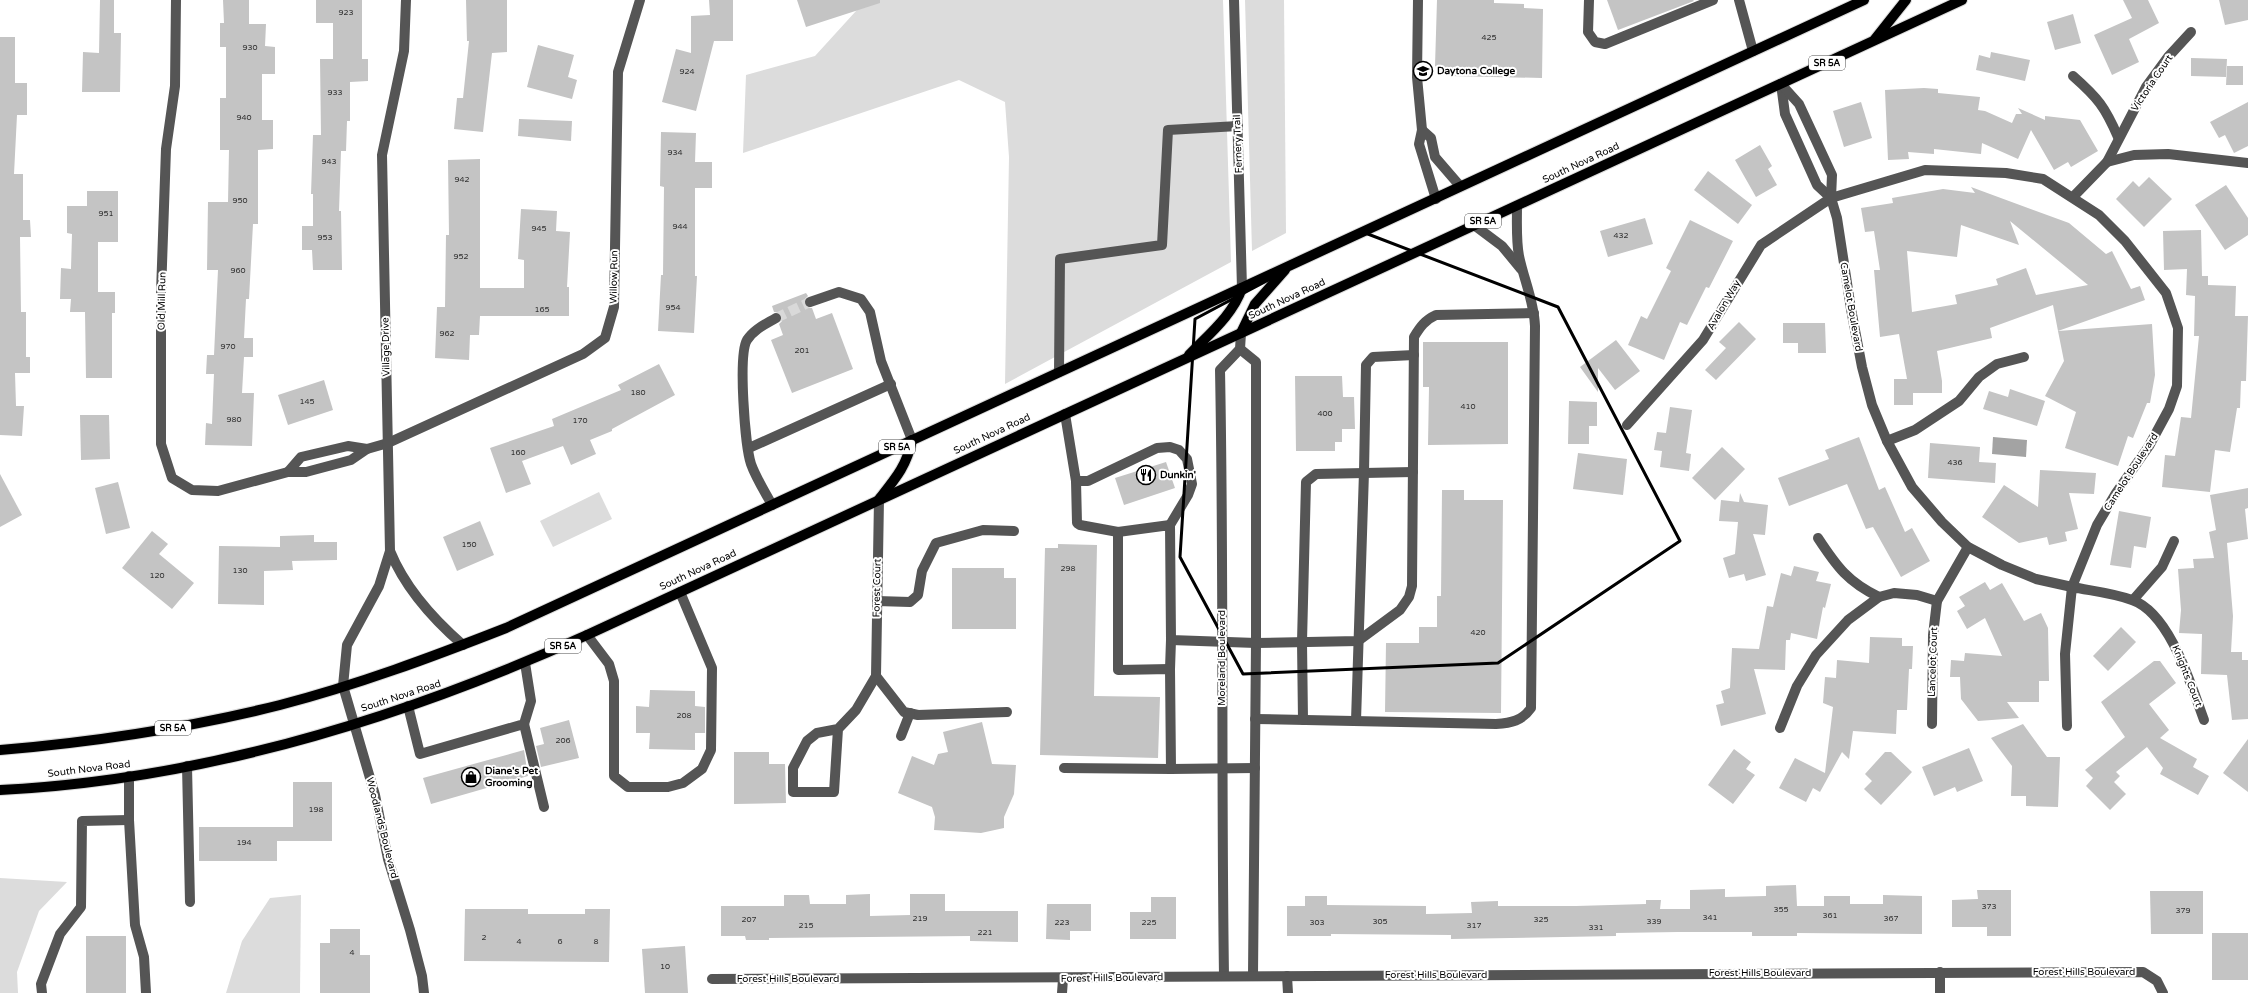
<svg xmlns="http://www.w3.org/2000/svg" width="2248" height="993" font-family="'Varela Round',sans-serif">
  <rect width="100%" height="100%" fill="#fff"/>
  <g fill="#dcdcdc">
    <path d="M866,0H1223L1231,262L1005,384L1009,157L1005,102L959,80L743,153L746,75L815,56Z"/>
    <path d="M1245,0H1284L1286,233L1252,251Z"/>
    <path d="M599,492L612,519L553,547L540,521Z"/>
    <path d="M0,878L67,882L39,911L17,972L18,993H0Z"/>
    <path d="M301,895L300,993H226L242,941L270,898Z"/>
  </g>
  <path fill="#a3a3a3" d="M1993,437L2027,440L2026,457L1992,454Z"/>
  <g fill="#c4c4c4" fill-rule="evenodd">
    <path d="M100,0H114V33H121L120,92H82L83,52L99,53Z"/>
    <path d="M223,0H249V24H266L265,46L275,47V74H262V120H273V149L258,150V224H253L249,299H246L244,338H253V357H244L242,393H254L252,446L205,445L206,423L212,424L214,374H206L207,355H214L218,270H207L208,202H228L229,150H220V98H226V47H220V23H224Z"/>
    <path d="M316,0H362V59H368V81L350,82V121H347L346,151H341L339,211H341L342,270H313L312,250H302V226H313V194H311L313,135H321L320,59H333V23H316Z"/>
    <path d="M466,0H507V52L492,53L483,132L454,129L457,98H463L469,41H467Z"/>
    <path d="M709,0H733V41H714L696,111L662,102L676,49L691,53V16L710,15Z"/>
    <path d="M797,0H880V3L806,27Z"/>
    <path d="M1437,0H1494V3L1524,4V8L1543,9L1542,78L1449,76L1435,66Z"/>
    <path d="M1607,0H1693L1694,1L1618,30Z"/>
    <path d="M2123,0H2148L2159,23L2129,39L2139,62L2112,75L2094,35L2132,18Z"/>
    <path d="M2219,0H2248V20L2225,25Z"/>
    <path d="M2073,14L2081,43L2055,50L2047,22Z"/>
    <path d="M0,37H15V83H27V115H17L14,174H23V220H30L31,237H20L21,312H26V357H30V373H15L16,406H24L22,436L0,435Z"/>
    <path d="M538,45L574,55L568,77L577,80L572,99L527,87Z"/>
    <path d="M1991,52L2030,60L2025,81L1976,70L1979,55L1990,58Z"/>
    <path d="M2191,58L2227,59L2226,77L2191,76Z"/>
    <path d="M2227,66H2243V85H2226Z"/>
    <path d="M1924,88L1938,89V93L1980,97L1978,110L1985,111L2012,123L2016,114H2022L2018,108L2045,120V116L2080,120L2098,151L2071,167L2068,162L2054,170L2031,130L2018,159L1982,143L1981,154L1934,149V154L1908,152L1909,159L1888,160L1885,90Z"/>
    <path d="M1861,102L1872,138L1844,147L1833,111Z"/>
    <path d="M2248,102V146L2234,153L2225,135L2219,138L2210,122Z"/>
    <path d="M519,119L572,121L571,141L518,136Z"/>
    <path d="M661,132L696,133L695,162H712V188H695V276H697L694,333L658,331L661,275H663L664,187L660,186Z"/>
    <path d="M1760,145L1772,166L1768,169L1777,185L1756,197L1735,160Z"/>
    <path d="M480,159V288H524V260L518,259L521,209L557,211L556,231L570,232L567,287H569V316H480L479,335H470L469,360L435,358L437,307H445L446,235H449L448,160Z"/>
    <path d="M1708,171L1752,205L1738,224L1694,190Z"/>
    <path d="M2149,177L2172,199L2144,227L2116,199L2133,181L2139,187Z"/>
    <path d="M2226,185L2248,218V235L2225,250L2195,205Z"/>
    <path d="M1971,187L2069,223L2106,254L2112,251L2131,289L2140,286L2145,300L2058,331L2053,305L1990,328L1992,338L1937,351L1942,381V393H1913V405H1894V379H1907L1899,334L1880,337L1874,270H1880L1874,231L1865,232L1861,208L1893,203L1892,198L1943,189L1975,193ZM2010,221L2088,285L2036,295L2026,268L1996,279L1998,285L1955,295L1957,304L1912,312L1907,251L1957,257L1961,225L2019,245Z"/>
    <path d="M87,191H118V242H98V292H115V313H112V378H86L85,312H70L71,299H60L61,268L71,269L72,234L67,233V206H87Z"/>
    <path d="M1645,218L1653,244L1608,257L1600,231Z"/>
    <path d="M1690,220L1733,241L1709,288L1706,287L1687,325L1680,322L1664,360L1628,345L1641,316L1647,319L1671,271L1666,268Z"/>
    <path d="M2201,230L2202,276H2208V285L2236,286L2235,316H2248L2246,381H2241L2240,408H2237L2230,452L2215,450L2210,492L2162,487L2165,455L2175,456L2181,417L2191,418L2199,336H2194L2195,296L2186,295L2187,269L2164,270L2163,231Z"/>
    <path d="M806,293L808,296L804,300V304L808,308H812L816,319L832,313L853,369L792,393L771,340L783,335L779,324L782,321V315L779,312H774L772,306Z"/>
    <path d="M1739,322L1756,339L1716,380L1705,370L1726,348L1719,342Z"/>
    <path d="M1783,323H1825L1826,353H1798V343H1783Z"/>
    <path d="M2152,324L2155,375L2150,403H2147L2133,438L2128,436L2118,466L2065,448L2076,412L2045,396L2064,361L2058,331Z"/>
    <path d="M1616,340L1640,371L1615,390L1598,368V392L1580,367Z"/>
    <path d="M1423,342H1508V444L1428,445L1429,387H1423Z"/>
    <path d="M659,364L675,395L612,429V431L590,440L596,454L571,465L563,446L522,461L531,484L506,493L490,448L554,426L552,419L621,390L618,385Z"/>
    <path d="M1295,376H1342L1343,397H1354L1355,429H1342V442H1335V451H1296Z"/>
    <path d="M324,380L333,410L288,425L278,395Z"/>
    <path d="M2010,389L2045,401L2037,426L1983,409L1989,391L2008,397Z"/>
    <path d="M1569,401L1597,402V426H1589V444H1568Z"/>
    <path d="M1670,407L1692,410L1686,453L1691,454L1689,471L1660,467L1662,451L1654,450L1657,432L1666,433Z"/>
    <path d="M80,415H109L110,459L81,460Z"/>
    <path d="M1859,437L1879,490L1885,487L1905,532L1912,528L1930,561L1901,577L1873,527L1866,529L1847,484L1789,506L1778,478L1829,459L1825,450Z"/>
    <path d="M1930,443L1980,447L1979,462L1996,463L1995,483L1928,478Z"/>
    <path d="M1722,447L1745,469L1715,500L1692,478Z"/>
    <path d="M1578,453L1627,459L1623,495L1573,489Z"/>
    <path d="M1166,462L1175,488L1124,505L1115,478Z"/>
    <path d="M2040,470L2096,473L2094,494L2069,493L2078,529L2065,532L2067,541L2049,545L2047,537L2019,543L1982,517L2004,485L2038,507Z"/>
    <path d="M0,474L22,515L0,527Z"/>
    <path d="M118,482L130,528L106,534L95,488Z"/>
    <path d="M2248,488V508L2245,509L2248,539L2227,543L2233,616L2231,652H2242V660H2248V719L2232,720L2227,675L2201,674L2202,634L2179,633L2181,610L2178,569L2194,568L2193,559L2214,558L2209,532L2216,530L2210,495Z"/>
    <path d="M1442,490H1464V500H1503L1501,713L1385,712L1386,643H1419V627H1437V596H1441Z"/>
    <path d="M1740,493L1744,502L1768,505L1765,535L1753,534L1766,575L1746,581L1744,574L1729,578L1723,558L1735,554L1738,522L1719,521L1721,500L1739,502Z"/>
    <path d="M2119,511L2151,517L2146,548L2134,546L2131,568L2110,565Z"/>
    <path d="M480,521L494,555L457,571L443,537Z"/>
    <path d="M152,531L168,544L159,554L194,583L172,609L122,568Z"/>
    <path d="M314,535V542H337V560L292,561L293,570L264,571V605L218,604L219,546L280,547V536Z"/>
    <path d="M1058,544L1097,545L1094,696L1160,697L1158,758L1040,755L1045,548H1058Z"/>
    <path d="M1794,566L1819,572L1816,581L1831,584L1825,608L1823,607L1817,639L1791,633L1790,640H1786L1785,670L1754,669L1766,714L1721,726L1716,705L1724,703L1721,691L1730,688L1732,648L1759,649L1767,606L1773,607L1781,573L1791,576Z"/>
    <path d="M952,568H1004V578H1016V629H952Z"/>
    <path d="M1985,582L1990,590L2002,583L2024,621L2041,613L2048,628L2049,681H2039V702H2007L2019,718L1978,721L1961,699L1960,677H1950L1951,660L1964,661L1965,653L2002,656L1985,618L1967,629L1957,611L1965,606L1959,597Z"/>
    <path d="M2121,627L2136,642L2108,671L2093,656Z"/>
    <path d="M1870,637L1902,638V646H1913L1912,669H1909L1907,710H1897L1896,734L1853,731L1849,759L1842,752L1820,792L1813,788L1806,802L1779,788L1795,758L1825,773L1833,707L1823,703L1825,677L1836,678L1837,660L1869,663Z"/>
    <path d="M2154,661H2160L2176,683L2149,704L2169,730L2160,738L2197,759L2193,767L2209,776L2198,795L2160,774L2163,768L2147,747L2116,772L2120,776L2114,782L2126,794L2110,810L2086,786L2093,778L2085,770L2125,737L2101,702Z"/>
    <path d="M650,690L695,691V706L705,707V733H695V750L649,749L650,733H636V706L649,707Z"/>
    <path d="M569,720L579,758L541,767L536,746L544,744L540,728Z"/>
    <path d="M982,722L992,764L1016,765L1014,794L1004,817V828L981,833L934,830L935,817L932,807L898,793L912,756L934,765L938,754L948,752L943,732Z"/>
    <path d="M2023,724L2047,757H2060L2058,807L2026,806V796H2011L2012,766L1991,738Z"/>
    <path d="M2248,739V792L2223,773Z"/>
    <path d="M1969,748L1983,781L1957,792L1955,787L1934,796L1922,767Z"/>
    <path d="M1734,749L1751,762L1746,769L1755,775L1733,804L1708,785Z"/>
    <path d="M524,750L528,776L431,804L423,778Z"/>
    <path d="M734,752H769V764H785L786,803L734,804Z"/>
    <path d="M1885,752H1891L1912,772L1881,805L1864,789L1872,781L1865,774Z"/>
    <path d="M293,782H332V841H277V861H199V827H293Z"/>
    <path d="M1796,885L1797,906H1824V896H1850V904H1883V895L1922,896V934L1797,933V936H1752V932H1678L1616,933V936L1451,939V935L1331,934V936H1287V906H1305V896H1327V905L1426,906V914L1472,913L1471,902L1498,901V906H1576L1646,904V900H1661L1660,909H1690V890L1725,889V897L1766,896V886Z"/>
    <path d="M1977,890H2011V936H1987V927H1952V900L1978,899Z"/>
    <path d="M2150,891H2203V934H2151Z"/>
    <path d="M870,894V916L910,915V894H945V911H1018V942L970,941V936L769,938V940H746L745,936H721V906H784V895H809L810,904H846V895Z"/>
    <path d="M1151,897H1176V939H1130V912H1151Z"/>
    <path d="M1047,904H1091V931H1070V940L1046,939Z"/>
    <path d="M465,909H528V914H585V909H610L609,962L464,961Z"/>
    <path d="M330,929H360V955H370V993H320V943H330Z"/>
    <rect x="2212" y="933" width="36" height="47"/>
    <rect x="86" y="936" width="40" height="57"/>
    <path d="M685,946L688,993H645L642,949Z"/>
  </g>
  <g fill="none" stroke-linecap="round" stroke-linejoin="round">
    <path stroke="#d9d9d9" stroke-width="10" stroke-dasharray="10 5" stroke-linecap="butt" d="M776,318L810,302"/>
    <defs>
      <g id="major">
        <path d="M1875,39L1906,0"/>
        <path d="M1241,333L1255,304L1285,270"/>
        <path d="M1189,355C1208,335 1233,315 1242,288"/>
        <path d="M880,498C896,478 907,465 912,440"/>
        <path d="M0,750C94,742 188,728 280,705C357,685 432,657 506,628L1864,0"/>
        <path d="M0,790C203,780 403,718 587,635L1962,0"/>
      </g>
    </defs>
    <use href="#major" stroke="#dbdbdb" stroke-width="12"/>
    <g stroke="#555" stroke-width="10">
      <path d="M176,0L175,86L166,149L161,293V444L172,478L192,490L218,491L288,472H306L351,460L367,449L388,443L583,354L605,338L614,307L618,72L640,0"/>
      <path d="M406,0L404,51L382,155L390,551L379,586L347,645L343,686L375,795L388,859L410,930L422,976L424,993"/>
      <path d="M1234,0L1242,288"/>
      <path d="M1418,0L1417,77L1422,130"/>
      <path d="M1589,0L1588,32L1595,42L1605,44L1713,0"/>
      <path d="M1739,0L1753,51"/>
      <path d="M2073,76C2098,98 2105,107 2118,137"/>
      <path d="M1781,84L1785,114L1817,185L1831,198"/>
      <path d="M2107,162L2134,155L2168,154L2248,163"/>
      <path d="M2073,197L2107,162L2146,87L2168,57L2191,32"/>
      <path d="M1436,199L1419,144L1422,130L1431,138L1435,157L1460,186"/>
      <path d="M1474,225L1502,246L1521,269"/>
      <path d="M810,302L839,292L861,299L870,312L881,361L912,440"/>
      <path d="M1240,349L1256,362V643L1253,976"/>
      <path d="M1059,372L1060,259L1162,245L1168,130L1238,126"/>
      <path d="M1065,414L1076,481L1077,523L1080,525L1118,532"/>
      <path d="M1627,425L1703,340L1761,245L1831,198L1925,170L2006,173L2043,179L2099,215L2125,241L2166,293L2178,328L2177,386L2169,409L2149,446L2116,493L2097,525L2072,587L2036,579L2002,565L1968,547L1942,522L1912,487L1887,441L1872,405L1862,367L1851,309L1837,218L1831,198L1832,175L1799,104L1781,84"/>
      <path d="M1887,441L1915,430L1959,401L1979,377L1997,364L2024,357"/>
      <path d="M749,448L891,384"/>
      <path d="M288,472L301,457L348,446L367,449"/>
      <path d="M1076,481H1088L1157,448L1170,447L1179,450L1187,459L1192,484L1188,495L1170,525"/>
      <path d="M772,505C765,492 756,478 751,464C745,446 738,355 747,340C754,329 766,324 776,318"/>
      <path d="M1818,538C1837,567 1848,582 1879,597"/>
      <path d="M390,551C405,588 433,619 463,645"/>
      <path d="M2133,600L2162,567L2174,541"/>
      <path d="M877,601L910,602L918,595L922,571L936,543L983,530L1014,531"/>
      <path d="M587,635L609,664L614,681V776L628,787H668L683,783L702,769L711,750L712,668L680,592"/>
      <path d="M1170,669L1171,640"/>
      <path d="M876,676L904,712L918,715L1007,712"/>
      <path d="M408,706L420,754L524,724L531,701L525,663"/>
      <path d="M1255,719L1496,724C1511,723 1522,721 1531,708L1535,326C1534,301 1524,280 1519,256C1516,240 1517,223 1517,206"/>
      <path d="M1303,720L1302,642L1306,482L1316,474L1413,472"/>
      <path d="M1356,721L1364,472L1366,365L1373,357L1414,355"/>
      <path d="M524,724L544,807"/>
      <path d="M1932,724L1933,635L1937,601L1968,547"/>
      <path d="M2067,726L2065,654L2072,587C2092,591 2113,593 2132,600C2170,613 2191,685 2204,720"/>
      <path d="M1780,728L1797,686L1816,655L1848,620L1879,597L1894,593L1917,595L1937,601"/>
      <path d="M838,729L817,733L807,741L793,768V792H834L838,729L856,710L876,676L879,499"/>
      <path d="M901,736L910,713"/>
      <path d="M187,766L190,902"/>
      <path d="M1064,768L1171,769L1170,669L1118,670V532L1170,525L1171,640L1256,643L1358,641L1400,610L1409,597L1412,586L1414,337C1420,327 1425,320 1436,315L1534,313"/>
      <path d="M1171,769L1255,768"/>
      <path d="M129,776V820L135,925L144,957L146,993"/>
      <path d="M1224,976C1221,774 1224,572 1220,370L1240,349L1241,333"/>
      <path d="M1287,976L1288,993"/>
      <path d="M712,979L2143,972L2157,981L2163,993"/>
      <path d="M42,993L41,984L60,934L81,907L82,821L129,820"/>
      <path d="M1062,993L1063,979"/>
      <path d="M1940,993V972"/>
    </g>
    <use href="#major" stroke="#000" stroke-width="10"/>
  </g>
  <path fill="none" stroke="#000" stroke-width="3" stroke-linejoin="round" d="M1360,231L1558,307L1680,541L1498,663L1243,674L1180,557L1195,319Z"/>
  <defs>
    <symbol id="university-ring" viewBox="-11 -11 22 22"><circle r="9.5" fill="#fff" stroke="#000" stroke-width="1.5"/><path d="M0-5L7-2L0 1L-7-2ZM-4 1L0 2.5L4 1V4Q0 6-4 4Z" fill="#000"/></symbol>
    <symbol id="restaurant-ring" viewBox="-11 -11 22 22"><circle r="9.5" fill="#fff" stroke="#000" stroke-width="1.5"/><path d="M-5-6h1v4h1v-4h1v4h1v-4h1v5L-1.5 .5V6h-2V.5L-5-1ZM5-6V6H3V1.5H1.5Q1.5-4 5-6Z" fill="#000"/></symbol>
    <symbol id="shop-ring" viewBox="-11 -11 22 22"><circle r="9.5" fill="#fff" stroke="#000" stroke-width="1.5"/><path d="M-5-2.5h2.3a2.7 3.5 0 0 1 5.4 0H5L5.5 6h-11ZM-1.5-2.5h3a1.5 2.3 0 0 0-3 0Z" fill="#000"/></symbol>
  </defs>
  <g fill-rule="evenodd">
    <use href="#university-ring" x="1412" y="60" width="22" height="22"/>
    <use href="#restaurant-ring" x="1135" y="464" width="22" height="22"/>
    <use href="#shop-ring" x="460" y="766" width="22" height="22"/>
  </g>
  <g text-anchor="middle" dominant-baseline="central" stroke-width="4" stroke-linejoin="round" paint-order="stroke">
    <g font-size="8" fill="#313131">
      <text x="346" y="12">923</text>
      <text x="1489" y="37">425</text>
      <text x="250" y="47">930</text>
      <text x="687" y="71">924</text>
      <text x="335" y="92">933</text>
      <text x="244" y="117">940</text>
      <text x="675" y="152">934</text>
      <text x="329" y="161">943</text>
      <text x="462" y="179">942</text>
      <text x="240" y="200">950</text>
      <text x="106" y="213">951</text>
      <text x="680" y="226">944</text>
      <text x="539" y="228">945</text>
      <text x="1621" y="235">432</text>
      <text x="325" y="237">953</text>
      <text x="461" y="256">952</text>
      <text x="238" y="270">960</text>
      <text x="673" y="307">954</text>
      <text x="542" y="309">165</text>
      <text x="447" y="333">962</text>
      <text x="228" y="346">970</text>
      <text x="802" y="350">201</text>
      <text x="638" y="392">180</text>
      <text x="307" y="401">145</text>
      <text x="1468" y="406">410</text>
      <text x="1325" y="413">400</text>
      <text x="234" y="419">980</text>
      <text x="580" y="420">170</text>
      <text x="518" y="452">160</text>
      <text x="1955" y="462">436</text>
      <text x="469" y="544">150</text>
      <text x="1068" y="568">298</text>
      <text x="240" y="570">130</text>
      <text x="157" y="575">120</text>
      <text x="1478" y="632">420</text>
      <text x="684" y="715">208</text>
      <text x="563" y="740">206</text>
      <text x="316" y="809">198</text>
      <text x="244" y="842">194</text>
      <text x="1989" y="906">373</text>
      <text x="1781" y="909">355</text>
      <text x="2183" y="910">379</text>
      <text x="1830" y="915">361</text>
      <text x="1710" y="917">341</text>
      <text x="920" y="918">219</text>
      <text x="1891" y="918">367</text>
      <text x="749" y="919">207</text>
      <text x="1541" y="919">325</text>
      <text x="1380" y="921">305</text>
      <text x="1654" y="921">339</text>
      <text x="1062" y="922">223</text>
      <text x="1149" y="922">225</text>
      <text x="1317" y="922">303</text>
      <text x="806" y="925">215</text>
      <text x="1474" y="925">317</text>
      <text x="1596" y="927">331</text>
      <text x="985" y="932">221</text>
      <text x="484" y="937">2</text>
      <text x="519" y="941">4</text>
      <text x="560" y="941">6</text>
      <text x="596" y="941">8</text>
      <text x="352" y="952">4</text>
      <text x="665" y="966">10</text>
    </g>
    <g fill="#fff" stroke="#4c4c4c" stroke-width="1">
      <rect x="1809" y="56" width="36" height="14" rx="3"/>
      <rect x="1465" y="214" width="36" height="14" rx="3"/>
      <rect x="879" y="440" width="36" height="14" rx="3"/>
      <rect x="545" y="639" width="36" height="14" rx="3"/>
      <rect x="155" y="721" width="36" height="14" rx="3"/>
    </g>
    <g font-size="9" font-weight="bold" fill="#000">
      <text x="1827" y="63">SR 5A</text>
      <text x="1483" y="221">SR 5A</text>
      <text x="897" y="447">SR 5A</text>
      <text x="563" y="646">SR 5A</text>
      <text x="173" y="728">SR 5A</text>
    </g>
    <g font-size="10" font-weight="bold" fill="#000" stroke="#fff" text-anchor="start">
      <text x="1437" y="71">Daytona College</text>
      <text x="1160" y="475">Dunkin'</text>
      <text x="485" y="771">Diane's Pet<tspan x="485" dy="12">Grooming</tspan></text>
    </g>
    <g font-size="10" fill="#000" stroke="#fff">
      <text transform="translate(2152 83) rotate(-56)">Victoria Court</text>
      <text transform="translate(1238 144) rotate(-92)">Fernery Trail</text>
      <text transform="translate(1581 163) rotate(-25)">South Nova Road</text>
      <text transform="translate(614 277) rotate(-89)">Willow Run</text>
      <text transform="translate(1287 299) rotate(-25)">South Nova Road</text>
      <text transform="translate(162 301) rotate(-89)">Old Mill Run</text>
      <text transform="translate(1724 305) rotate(-60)">Avalon Way</text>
      <text transform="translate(1851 307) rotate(80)">Camelot Boulevard</text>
      <text transform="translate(386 347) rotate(-91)">Village Drive</text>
      <text transform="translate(992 434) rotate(-25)">South Nova Road</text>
      <text transform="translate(2131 472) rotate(-57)">Camelot Boulevard</text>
      <text transform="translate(698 570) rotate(-25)">South Nova Road</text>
      <text transform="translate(877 588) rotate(-89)">Forest Court</text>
      <text transform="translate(1222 658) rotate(-90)">Moreland Boulevard</text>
      <text transform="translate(1933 662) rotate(-88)">Lancelot Court</text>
      <text transform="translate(2187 676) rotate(68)">Knights Court</text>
      <text transform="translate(401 696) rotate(-18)">South Nova Road</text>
      <text transform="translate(89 769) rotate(-7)">South Nova Road</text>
      <text transform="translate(382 828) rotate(76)">Woodlands Boulevard</text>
      <text x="2084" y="972">Forest Hills Boulevard</text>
      <text x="1760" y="973">Forest Hills Boulevard</text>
      <text x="1436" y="975">Forest Hills Boulevard</text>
      <text transform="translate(1112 978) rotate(-1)">Forest Hills Boulevard</text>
      <text x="788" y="979">Forest Hills Boulevard</text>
    </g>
  </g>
</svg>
